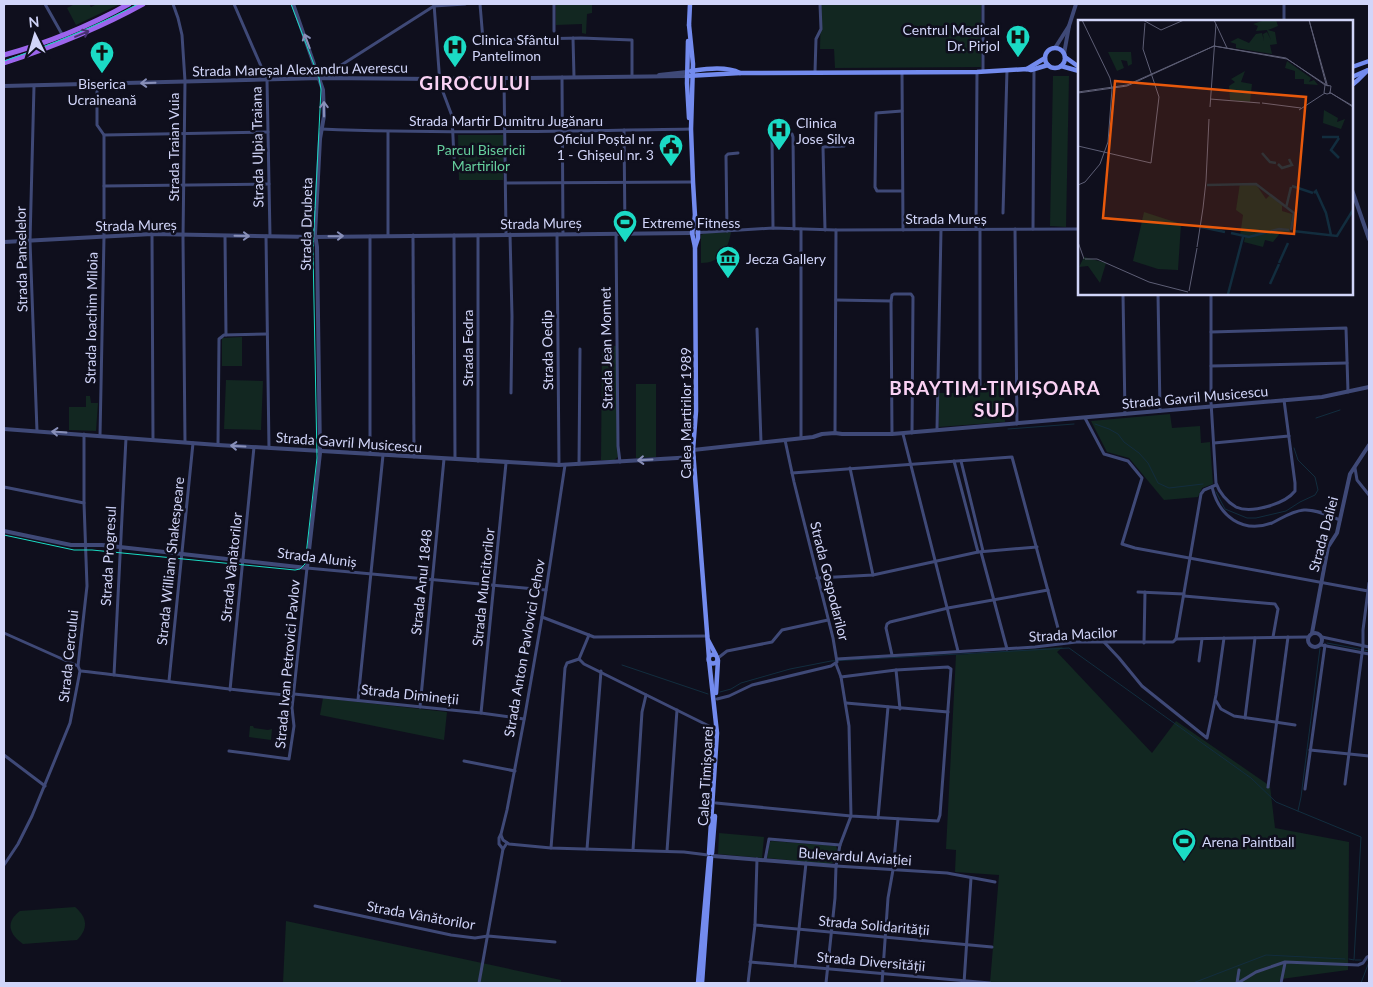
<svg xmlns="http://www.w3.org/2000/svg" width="1373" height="987" font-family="Lato,sans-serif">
  <rect width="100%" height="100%" fill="#0f0f1d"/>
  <g fill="#122721">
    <path d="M75,4H89L91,7L97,4H120L76,25L67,8Z"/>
    <path d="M556,4H592V13L587,14L586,34L582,33V24L556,25Z"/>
    <path d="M821,4H981V67L835,68L834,49H820Z"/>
    <path d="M1053,76H1069L1066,227L1050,226Z"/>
    <path d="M458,135H503V180H459Z"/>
    <path d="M731,232C728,250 720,263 701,263V235L705,233Z"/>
    <path d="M242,337V366H222V338Z"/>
    <path d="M602,346H616L618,457L614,460H601Z"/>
    <path d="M226,380L263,381L261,430L224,429Z"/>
    <path d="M984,383H1004L1005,422L939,427V393H955V387H977L980,389L983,388Z"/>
    <path d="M636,384H656V457L636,458Z"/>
    <path d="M86,396H90L91,403H98L96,431L69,430V407H86Z"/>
    <path d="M1170,414L1172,428L1200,426L1201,443L1210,442L1213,484L1202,488L1198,497L1164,500L1129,458L1107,452L1091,421Z"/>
    <path d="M1063,647L1057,652L1152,753L1176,721L1270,786L1275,828L1349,842L1348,970L1281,979L1278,983H990L999,875L955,872L956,850L946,849L956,655Z"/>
    <path d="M323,698L447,712L444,740L320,715Z"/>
    <path d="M250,726H253L254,728L268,730L272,729L271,740L249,737Z"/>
    <path d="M719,833L764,837L762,858L718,854Z"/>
    <path d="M772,841L836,846L837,849L835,862L829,864L767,858L770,842Z"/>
    <path d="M75,907C88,918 88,929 77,940L23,944C9,934 5,922 20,911Z"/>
    <path d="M286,921L561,980V983H283Z"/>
  </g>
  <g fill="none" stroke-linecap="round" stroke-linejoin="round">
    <g stroke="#122d3e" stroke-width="1">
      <path d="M1316,418L1340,410"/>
      <path d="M1095,424L1109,429L1118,434L1124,442L1139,453L1148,463L1158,483L1169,488L1203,484"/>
      <path d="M1008,429L1074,424"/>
      <path d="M1216,492L1225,509L1247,518H1256L1286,511L1300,502L1315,495L1318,490L1315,477L1298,460L1294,448"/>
      <path d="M1327,643L1369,651"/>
      <path d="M622,665L708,694"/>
      <path d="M720,692L731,689L741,683L790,669L831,661L1069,648L1251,778L1276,802L1361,837L1354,960L1349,959"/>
      <path d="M1298,811L1301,797L1320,648"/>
      <path d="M1355,960H1361"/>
      <path d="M1367,960H1369"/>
      <path d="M1193,983L1266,955L1345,959"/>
      <path d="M1361,983L1369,962"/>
    </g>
    <g stroke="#3f4977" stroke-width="3">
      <path d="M4,4H5"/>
      <path d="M45,4L63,36"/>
      <path d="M173,4L178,18L182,35L185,81L183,238L185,442"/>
      <path d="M234,4L267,80L270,236"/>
      <path d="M434,4L440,84L452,116L454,158"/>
      <path d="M480,4L483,40L581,38L632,40V76"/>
      <path d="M554,4V31"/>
      <path d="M983,4V71"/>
      <path d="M1284,4V21"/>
      <path d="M573,38L574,77"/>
      <path d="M815,72L816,39L821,29L820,4"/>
      <path d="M902,72L903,230"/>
      <path d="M562,77L563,234"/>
      <path d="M321,78L434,6L465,4"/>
      <path d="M504,78L506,234"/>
      <path d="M97,84V125L104,135V237L100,436"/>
      <path d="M34,86L30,241L37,431"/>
      <path d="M902,111L876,113L875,187L877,191H902"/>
      <path d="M321,129C445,134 568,131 691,129"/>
      <path d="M624,130L625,233"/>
      <path d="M388,132V236"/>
      <path d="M792,134L793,137L794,229"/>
      <path d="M104,135L268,132"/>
      <path d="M772,137L773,228"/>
      <path d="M506,183L693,182"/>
      <path d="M104,186L269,184"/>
      <path d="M1003,213L1007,70"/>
      <path d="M801,229V438"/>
      <path d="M976,229L977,72"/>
      <path d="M980,229V386"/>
      <path d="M1015,229L1017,424"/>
      <path d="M1033,229L1034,69"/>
      <path d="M825,230L823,147L844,146"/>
      <path d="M727,231L726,156L728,154L738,153"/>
      <path d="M616,233L618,446L620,462"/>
      <path d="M692,233L773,228L836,230L1079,229"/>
      <path d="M152,234L153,440"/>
      <path d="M510,234L512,316L511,393"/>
      <path d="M557,234L559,465"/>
      <path d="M413,235L414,457"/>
      <path d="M454,235L455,459"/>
      <path d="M225,236L226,335"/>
      <path d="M266,236L269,448"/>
      <path d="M370,236V454"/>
      <path d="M1123,294L1125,414"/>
      <path d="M1158,294L1160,411"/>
      <path d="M1211,294V402L1216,483C1219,492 1227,502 1236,507C1251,514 1285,504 1295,491V483L1284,400"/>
      <path d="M836,300L891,301"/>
      <path d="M757,329L761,442"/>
      <path d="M1211,332L1346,328L1348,392"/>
      <path d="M1211,366L1347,363"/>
      <path d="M1085,418L1104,454L1128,461L1142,478L1122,544L1135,548L1368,591"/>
      <path d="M937,430L941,230"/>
      <path d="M835,433L836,230"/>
      <path d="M892,434L891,301L892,295L894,294H911L913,297L912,433"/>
      <path d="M903,434L958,651"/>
      <path d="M1214,443L1289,436"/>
      <path d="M218,445L219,339L224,335L267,334"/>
      <path d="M478,461V235"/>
      <path d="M954,461L978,552"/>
      <path d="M961,461L983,551"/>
      <path d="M579,464L580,349"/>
      <path d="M850,468L873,575"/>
      <path d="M1355,468L1357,480L1369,495"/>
      <path d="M792,473L1012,457L1062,643"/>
      <path d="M4,487L84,503"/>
      <path d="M1212,487C1219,516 1242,534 1272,523C1282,518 1292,511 1304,510C1316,509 1329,516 1340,520"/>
      <path d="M981,552L1007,649"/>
      <path d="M817,578L873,575L978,552L1037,547"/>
      <path d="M1138,592L1184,594"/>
      <path d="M1184,596L1275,604L1278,609L1273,637"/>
      <path d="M542,617L594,637L708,636"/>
      <path d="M4,633L78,666"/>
      <path d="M589,635L579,659L584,664L717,730"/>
      <path d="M1322,637L1369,647"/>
      <path d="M1176,639L1201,494L1204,490L1216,485"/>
      <path d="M1104,642L1119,658L1142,686L1207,738L1216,695L1224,638"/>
      <path d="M1144,643L1145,592"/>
      <path d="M1321,645L1369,654"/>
      <path d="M892,655L886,628L887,624L890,622L948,608L1048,590"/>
      <path d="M718,658L727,651L772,642L782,630L828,620"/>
      <path d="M837,659L1035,647L1076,642H1173L1176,639L1308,637"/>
      <path d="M1199,661L1202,639"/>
      <path d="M896,670L900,709"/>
      <path d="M81,671C151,679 222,689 293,696"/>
      <path d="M114,675L126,438"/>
      <path d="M169,681L193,443"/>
      <path d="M230,690L254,447"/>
      <path d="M294,694L481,713L524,719"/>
      <path d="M717,699L729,696L752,685L831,666L837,662L833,638L794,482L785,440"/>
      <path d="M358,700L383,455"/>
      <path d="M1216,701L1221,709L1234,716L1295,725"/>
      <path d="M846,703L948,712"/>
      <path d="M420,707L444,459"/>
      <path d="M481,713L506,463"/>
      <path d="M1245,718L1255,638"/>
      <path d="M1310,750L1369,756"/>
      <path d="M229,751L289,759L294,726L292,708L307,568L546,590"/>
      <path d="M4,755L45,786"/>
      <path d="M464,761L515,771"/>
      <path d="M1345,784L1363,646V630L1369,583"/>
      <path d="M1268,787L1288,637"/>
      <path d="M1305,789L1325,645"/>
      <path d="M716,803L851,816L938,821L940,815L951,669L948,667L896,670L841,677"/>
      <path d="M878,818L888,707"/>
      <path d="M501,835L503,840L509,844L551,848L684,852L708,855"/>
      <path d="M551,848L565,668L567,663L579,659"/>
      <path d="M503,849L499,844V838L501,834L507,810L525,715L542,617L565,465"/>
      <path d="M587,849L601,671"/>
      <path d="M633,850L642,712L646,695"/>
      <path d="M667,851L677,710"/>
      <path d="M765,860L769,839L840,845"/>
      <path d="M4,865L18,844L32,816L70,723L80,671L78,666L87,586L84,503V434"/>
      <path d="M836,866L947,873L995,882"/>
      <path d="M315,906L451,935L475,938L488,936L555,942"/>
      <path d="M755,925L992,947"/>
      <path d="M750,962L990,983"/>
      <path d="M795,966L806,863"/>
      <path d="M479,983L503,849L507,843"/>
      <path d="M748,983L755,925L757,859"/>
      <path d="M826,983L835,898L836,866L840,845L851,816L849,726L841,677L836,664"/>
      <path d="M882,983L888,898L893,870L898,819"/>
      <path d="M964,983L971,878"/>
      <path d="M1237,983L1239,970"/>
      <path d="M1238,983L1256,972L1285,962L1358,965L1363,963L1367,957L1369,956"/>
      <path d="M1281,983L1285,963"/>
    </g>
    <g stroke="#3f4977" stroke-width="4">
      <path d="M1055,48L1069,26"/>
      <path d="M1064,54L1069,26L1076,4"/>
      <path d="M659,75L687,72"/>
      <path d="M4,86L321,78L436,79L687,76"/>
      <path d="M1352,190L1369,239"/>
      <path d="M4,242L152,234L313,237L692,233"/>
      <path d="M4,429L218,445L559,465L694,457"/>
      <path d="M693,450L813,437L822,434L835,433L842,434H892L1322,397L1369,387"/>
      <path d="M4,531L71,545H102L307,568L320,453L317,247L315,234L320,139L324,116L323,90L293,4"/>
      <circle cx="1315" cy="640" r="7"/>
      <path d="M1312,633L1328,547L1337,533L1350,474L1369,445"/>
      <path d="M713,856L836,866"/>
    </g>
    <g stroke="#738bee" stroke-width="4.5">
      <path d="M689,25L693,64L691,129L693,182L695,216L698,224V238L695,247"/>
      <path d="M689,25L690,4"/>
      <path d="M688,41L687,83L689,118"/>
      <circle cx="1055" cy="58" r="10"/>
      <path d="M1065,57L1079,67"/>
      <path d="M1061,66L1079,71"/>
      <path d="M1352,67L1369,61"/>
      <path d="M1027,69L1045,58"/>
      <path d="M691,71C706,69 726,66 740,73"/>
      <path d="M687,76L740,73L977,72L1027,69L1031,70L1048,65"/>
      <path d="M1352,77L1368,70"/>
      <path d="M1352,85L1358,80L1367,71"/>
      <path d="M695,216L692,233L695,247L696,411L693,450L709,658"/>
      <path d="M708,640L716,655"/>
      <circle cx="713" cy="659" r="4.5"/>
      <path d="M709,660L717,733L709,853"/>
      <path d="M716,693L718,660"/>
      <path d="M712,853L715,816"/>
      <path d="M698,983L709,858"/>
      <path d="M702,983L711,858"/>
    </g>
    <g stroke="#9c65ec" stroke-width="5">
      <path d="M4,55C48,43 89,26 129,4"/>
      <path d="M4,63C52,47 98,29 143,4"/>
    </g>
    <g stroke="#1bdbc5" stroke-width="1">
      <path d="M4,61C50,45 95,27 138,4"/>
      <path d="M4,535L74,550H92L295,570L300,569L305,564L317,458L313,250L321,89L319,78L291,4"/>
    </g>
  </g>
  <defs><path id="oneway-shaft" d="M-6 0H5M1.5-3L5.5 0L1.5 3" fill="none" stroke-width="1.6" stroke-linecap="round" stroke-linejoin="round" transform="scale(1.25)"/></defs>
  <use stroke="#473170" href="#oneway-shaft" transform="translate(82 34) rotate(-23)"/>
  <g stroke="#888fb8">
    <use href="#oneway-shaft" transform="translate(307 41) rotate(-111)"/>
    <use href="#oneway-shaft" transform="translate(148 83) rotate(178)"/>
    <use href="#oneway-shaft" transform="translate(324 109) rotate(-90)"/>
    <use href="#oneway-shaft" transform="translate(242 236) rotate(1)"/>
    <use href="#oneway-shaft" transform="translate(336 236) rotate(-1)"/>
    <use href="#oneway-shaft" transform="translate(59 432) rotate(-176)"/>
    <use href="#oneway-shaft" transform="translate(238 446) rotate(-177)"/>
    <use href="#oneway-shaft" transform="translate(645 460) rotate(177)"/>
  </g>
  <defs>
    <symbol id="hospital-pin" viewBox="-11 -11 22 30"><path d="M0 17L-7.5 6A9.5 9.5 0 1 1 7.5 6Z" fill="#1bdbc5" stroke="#0f0f1d"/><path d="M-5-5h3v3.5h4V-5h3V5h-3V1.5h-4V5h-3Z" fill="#111"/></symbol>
    <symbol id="church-pin" viewBox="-11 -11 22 30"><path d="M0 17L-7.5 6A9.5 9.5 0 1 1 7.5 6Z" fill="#1bdbc5" stroke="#0f0f1d"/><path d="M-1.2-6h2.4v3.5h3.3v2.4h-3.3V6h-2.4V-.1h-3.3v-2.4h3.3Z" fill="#111"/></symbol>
    <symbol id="civic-pin" viewBox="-11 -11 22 30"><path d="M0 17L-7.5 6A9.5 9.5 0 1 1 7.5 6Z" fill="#1bdbc5" stroke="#0f0f1d"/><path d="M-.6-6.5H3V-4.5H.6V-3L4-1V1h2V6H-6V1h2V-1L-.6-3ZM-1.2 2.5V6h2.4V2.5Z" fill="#111"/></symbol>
    <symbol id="stadium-pin" viewBox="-11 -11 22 30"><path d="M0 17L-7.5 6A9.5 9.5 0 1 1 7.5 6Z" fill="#1bdbc5" stroke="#0f0f1d"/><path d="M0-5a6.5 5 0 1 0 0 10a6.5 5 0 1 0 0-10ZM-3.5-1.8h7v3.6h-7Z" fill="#111"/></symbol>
    <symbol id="museum-pin" viewBox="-11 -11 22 30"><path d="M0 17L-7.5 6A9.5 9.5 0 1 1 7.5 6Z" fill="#1bdbc5" stroke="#0f0f1d"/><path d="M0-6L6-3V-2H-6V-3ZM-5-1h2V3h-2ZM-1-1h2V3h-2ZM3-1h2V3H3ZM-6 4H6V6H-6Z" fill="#111"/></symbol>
  </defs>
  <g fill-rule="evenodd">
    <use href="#hospital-pin" x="1004" y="23" width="28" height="38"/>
    <use href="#hospital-pin" x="441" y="33" width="28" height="38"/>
    <use href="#church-pin" x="88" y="39" width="28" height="38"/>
    <use href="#hospital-pin" x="765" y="116" width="28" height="38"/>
    <use href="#civic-pin" x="657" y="132" width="28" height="38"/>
    <use href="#stadium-pin" x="611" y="208" width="28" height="38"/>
    <use href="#museum-pin" x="714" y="244" width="28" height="38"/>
    <use href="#stadium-pin" x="1170" y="827" width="28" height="38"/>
  </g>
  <g text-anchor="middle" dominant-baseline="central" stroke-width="5" stroke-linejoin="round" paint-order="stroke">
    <g font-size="14" fill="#d1d5f9" stroke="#0f0f1d" text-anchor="start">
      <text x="1000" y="29" text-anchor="end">Centrul Medical<tspan x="1000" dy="16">Dr. Pirjol</tspan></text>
      <text x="472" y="39">Clinica Sfântul<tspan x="472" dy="16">Pantelimon</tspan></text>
      <text x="102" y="83" text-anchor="middle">Biserica<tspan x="102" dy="16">Ucraineană</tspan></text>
      <text x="796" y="122">Clinica<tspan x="796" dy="16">Jose Silva</tspan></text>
      <text x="654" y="138" text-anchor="end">Oficiul Poștal nr.<tspan x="654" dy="16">1 - Ghișeul nr. 3</tspan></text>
      <text x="642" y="222">Extreme Fitness</text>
      <text x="746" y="258">Jecza Gallery</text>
      <text x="1202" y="841">Arena Paintball</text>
    </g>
    <g font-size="14" fill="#d1d5f9" stroke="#0f0f1d">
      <text transform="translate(300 69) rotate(-1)">Strada Mareșal Alexandru Averescu</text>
      <text x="506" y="120">Strada Martir Dumitru Jugănaru</text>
      <text transform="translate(173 147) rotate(-90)">Strada Traian Vuia</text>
      <text transform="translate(257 147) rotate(-91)">Strada Ulpia Traiana</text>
      <text x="946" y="218">Strada Mureș</text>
      <text transform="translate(541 223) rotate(-1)">Strada Mureș</text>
      <text transform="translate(306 224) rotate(-89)">Strada Drubeta</text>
      <text transform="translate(136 225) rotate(-1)">Strada Mureș</text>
      <text transform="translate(21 259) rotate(-91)">Strada Panselelor</text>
      <text transform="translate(91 318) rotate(-89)">Strada Ioachim Miloia</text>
      <text transform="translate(467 348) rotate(-90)">Strada Fedra</text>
      <text transform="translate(606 348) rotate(-91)">Strada Jean Monnet</text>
      <text transform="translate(547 350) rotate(-91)">Strada Oedip</text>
      <text transform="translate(1195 397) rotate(-5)">Strada Gavril Musicescu</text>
      <text transform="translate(685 413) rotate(-90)">Calea Martirilor 1989</text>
      <text transform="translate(349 442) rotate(4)">Strada Gavril Musicescu</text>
      <text transform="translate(1323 534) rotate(-75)">Strada Daliei</text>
      <text transform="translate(108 556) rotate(-87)">Strada Progresul</text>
      <text transform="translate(317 557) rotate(7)">Strada Aluniș</text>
      <text transform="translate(170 561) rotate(-84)">Strada William Shakespeare</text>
      <text transform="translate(231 567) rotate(-84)">Strada Vânătorilor</text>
      <text transform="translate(830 581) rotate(76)">Strada Gospodarilor</text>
      <text transform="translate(421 582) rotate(-84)">Strada Anul 1848</text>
      <text transform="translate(483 587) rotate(-84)">Strada Muncitorilor</text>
      <text transform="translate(1073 634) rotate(-3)">Strada Macilor</text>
      <text transform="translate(524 648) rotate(-80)">Strada Anton Pavlovici Cehov</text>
      <text transform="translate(68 656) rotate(-84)">Strada Cercului</text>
      <text transform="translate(287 664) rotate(-85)">Strada Ivan Petrovici Pavlov</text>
      <text transform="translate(410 694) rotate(6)">Strada Dimineții</text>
      <text transform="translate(705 776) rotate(-87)">Calea Timișoarei</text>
      <text transform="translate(855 856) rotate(4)">Bulevardul Aviației</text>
      <text transform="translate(421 915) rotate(10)">Strada Vânătorilor</text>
      <text transform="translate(874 925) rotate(5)">Strada Solidarității</text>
      <text transform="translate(871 961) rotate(5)">Strada Diversității</text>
    </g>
    <g font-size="14" fill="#66d09e" stroke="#0f0f1d">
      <text x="481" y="149">Parcul Bisericii<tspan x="481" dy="16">Martirilor</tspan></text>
    </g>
    <g font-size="19" font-weight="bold" letter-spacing="1" fill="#fad2f4" stroke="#0f0f1d">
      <text x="475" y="82">GIROCULUI</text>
      <text x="995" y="387">BRAYTIM-TIMIȘOARA<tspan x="995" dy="22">SUD</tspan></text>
    </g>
  </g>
  <g transform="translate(1078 20)">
    <rect width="275" height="275" fill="#0f0f1d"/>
    <path d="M187,0H198L200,6L190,10L197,12L199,24L192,25L194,34L158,28V24L152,22L160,18L171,23L178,14L184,13L186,21L185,14L189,12L193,20L189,10L178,11L180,6L175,4ZM30,32H53L54,44L50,46L49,41L43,40L46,48L39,51ZM209,41L233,58L231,62L236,60L240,65L226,64V59H217V51L207,48ZM167,51L163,62L174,64L172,82L152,80L151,66L157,62L153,59ZM246,90L260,98L259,102L267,99L263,109L245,103ZM162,163H177L188,179L192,175L204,185V191L214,194L212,212H203L195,222L187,220L185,227L166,222L167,217L162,216L165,195L158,190ZM66,192L103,204L100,250L80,249L55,241ZM6,237L28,243L22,263L10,246L1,247Z" fill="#122721"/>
    <path fill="none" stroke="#122d3e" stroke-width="2.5" d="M244,117H261M261,118L253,130L261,138M184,133L192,142L198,143M200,144L204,148L214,145L211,139M129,165L178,164L216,193L213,210M214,166L235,173M236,173L238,171L248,193L253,215M208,188L213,167M123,207L147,212M215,211L259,216L275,190M153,213L171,217L201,209L211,210M201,243L210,223M192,264L201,244M150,274L165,217"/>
    <path fill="none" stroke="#5d5e75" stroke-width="1" d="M65,0L83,10L106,0M136,0L149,28M231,0L249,64M231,0L248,64L251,66M0,72L49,65L136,26L208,38L247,65M251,72L275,86M0,73L49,66L136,26L209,39L250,66M252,73L253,66L247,65L246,73L249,74L253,73L275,87M132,79L182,83M184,83L223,88M132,87L138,4M221,90L247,73M0,126L73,143L81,77L65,29L67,3M128,161L131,99M0,165L7,162L22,144L30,122L34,69L32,58L4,0M125,188L128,161M0,222L6,239M119,227L125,188M7,239H19L71,262L110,272M111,271L119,228"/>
    <path fill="#e8590c" fill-opacity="0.15" stroke="#e8590c" stroke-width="2.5" d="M37,61L228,77L216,214L25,198Z"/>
    <rect width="275" height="275" fill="none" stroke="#d1d5f9" stroke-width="2.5"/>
  </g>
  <rect width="1373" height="987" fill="none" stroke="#d1d5f9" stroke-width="10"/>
  <g transform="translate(35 35) rotate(355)" stroke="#0f0f1d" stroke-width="4" paint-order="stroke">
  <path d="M0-4L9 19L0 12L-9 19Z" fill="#d1d5f9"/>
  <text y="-8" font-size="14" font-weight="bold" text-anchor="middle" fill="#d1d5f9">N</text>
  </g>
</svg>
